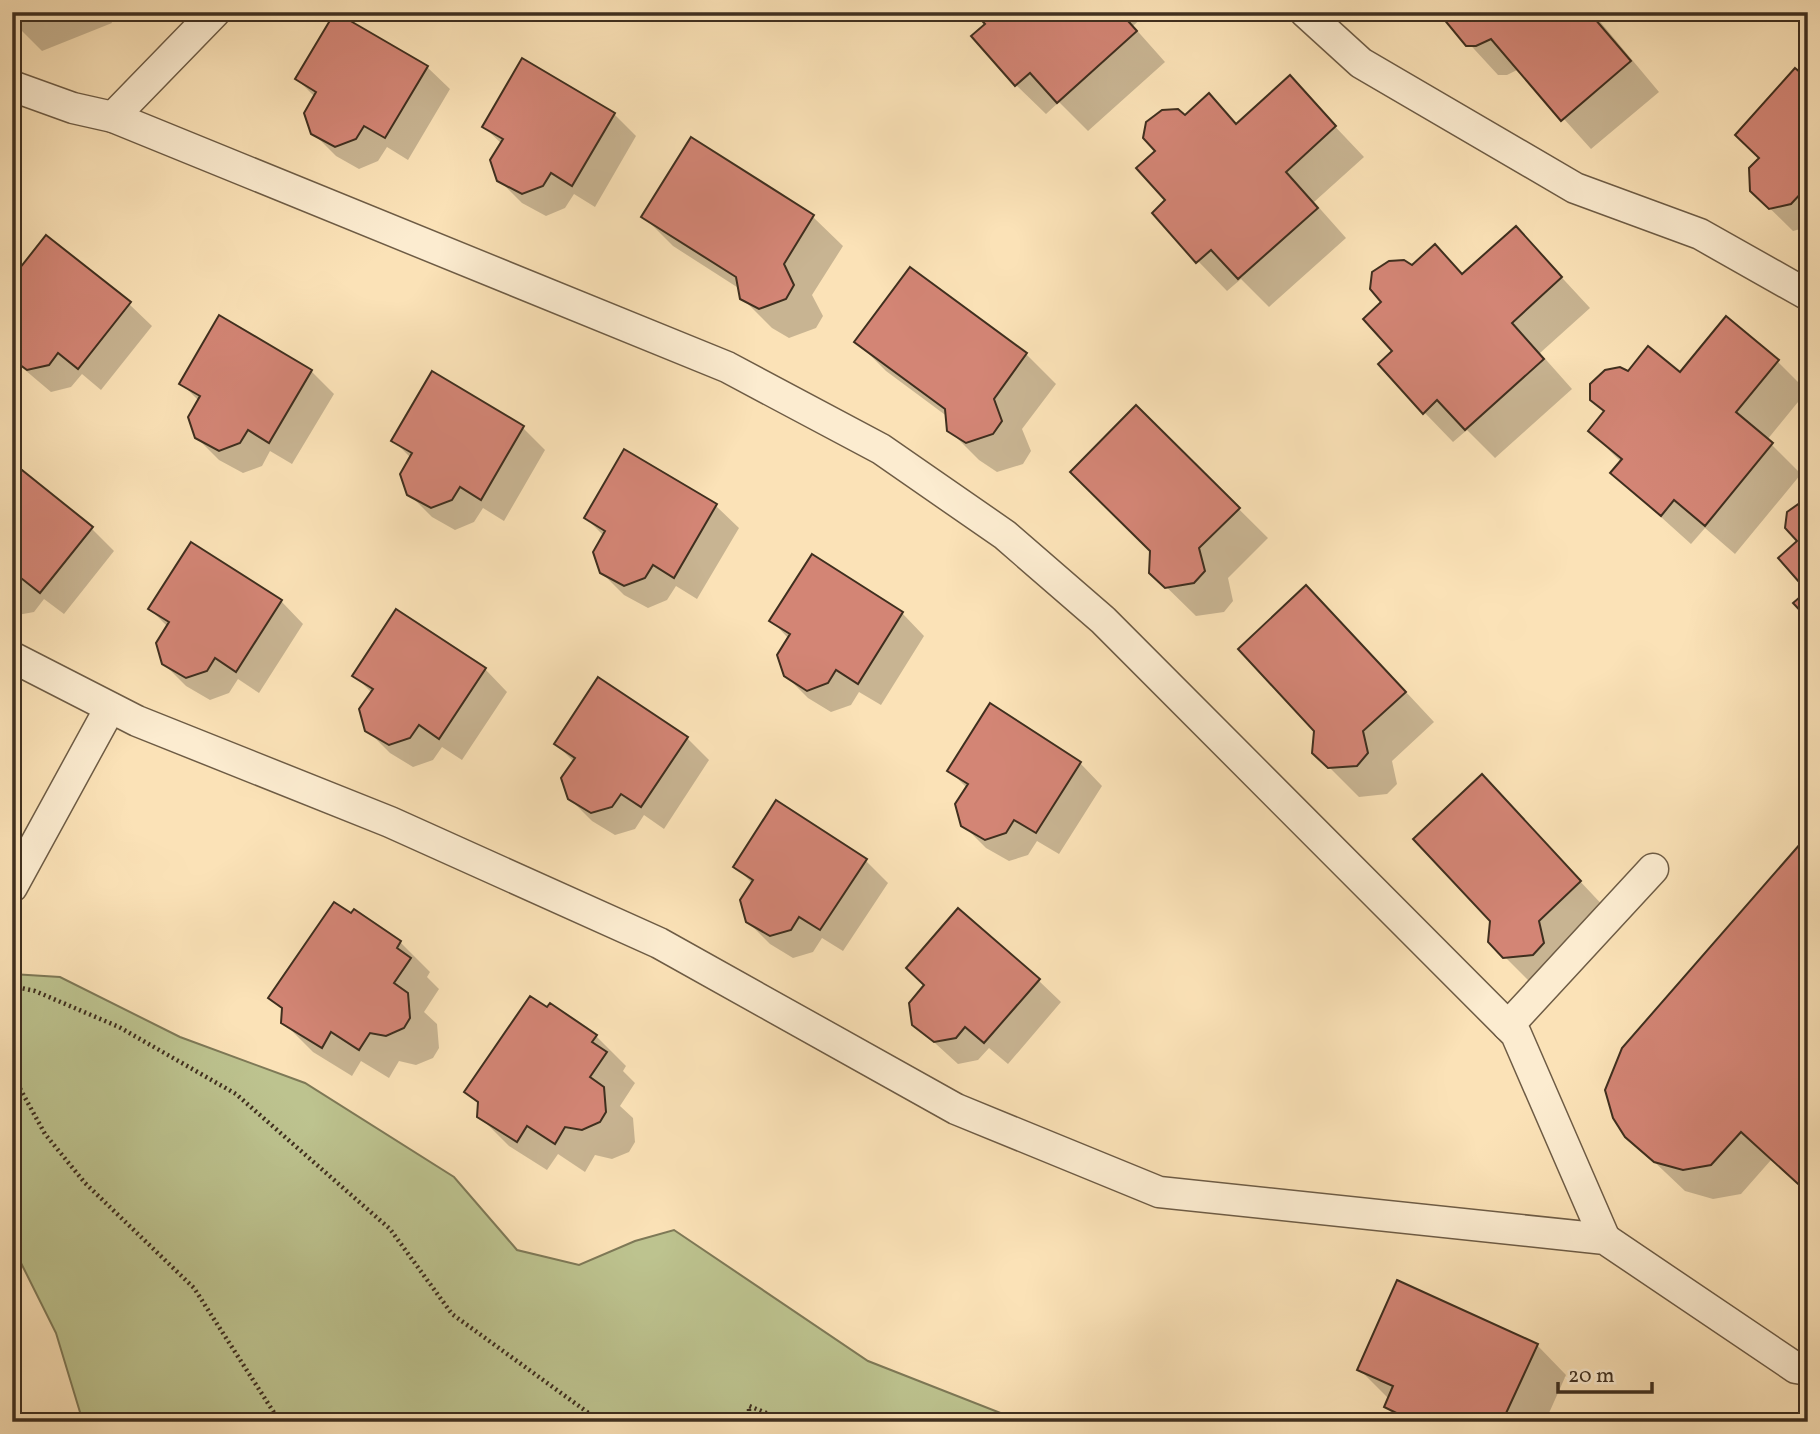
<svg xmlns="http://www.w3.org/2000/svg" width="1820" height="1434" font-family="Vollkorn,serif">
  <rect width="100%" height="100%" fill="#fbe2b7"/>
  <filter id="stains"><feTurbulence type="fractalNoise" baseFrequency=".00286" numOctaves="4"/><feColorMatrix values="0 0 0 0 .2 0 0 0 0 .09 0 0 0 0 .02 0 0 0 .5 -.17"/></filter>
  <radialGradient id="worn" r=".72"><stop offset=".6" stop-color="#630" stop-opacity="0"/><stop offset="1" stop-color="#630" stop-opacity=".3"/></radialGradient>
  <path fill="#bdc38f" stroke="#7e7957" stroke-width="2" d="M12,974L60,977L180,1037L305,1083L454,1177L517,1250L579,1265L635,1241L674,1230L868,1361L1003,1414L1249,1422H83L56,1333L12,1245Z"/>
  <g fill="#0003">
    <path d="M12,12H108L112,23L42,51L20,29L12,32Z"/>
    <path d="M977,12H1148L1133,26L1165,62L1088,131L1059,102L1046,114L1016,85L973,36L987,24Z"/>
    <path d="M1440,12H1592L1659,92L1591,149L1519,69L1507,75H1498Z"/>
    <path d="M337,13L427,67L450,89L408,160L387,147L378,161L359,169L336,156L313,133L315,97L297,79Z"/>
    <path d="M1289,78L1364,157L1314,202L1346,238L1269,307L1241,279L1227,291L1198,261L1168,201L1157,151L1185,117L1209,96L1238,125Z"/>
    <path d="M1808,81V227L1793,231L1752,191L1761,158Z"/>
    <path d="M614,114L636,136L595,207L574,194L565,208L546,216L522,203L499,180L502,144L484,127Z"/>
    <path d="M692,140L813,217L843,246L812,295L823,316L816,328L789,338L772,328L742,298L740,289L673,246L644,217Z"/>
    <path d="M1516,228L1590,308L1540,353L1572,389L1495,458L1467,430L1453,442L1424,412L1395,351L1384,302L1435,247L1464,275Z"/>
    <path d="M12,280L129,304L152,326L101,390L82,374L71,387L51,392L12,359L16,315L12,311Z"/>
    <path d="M857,342L1026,354L1056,384L1022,429L1031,451L1023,464L997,472L979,460L949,430L948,417L886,371Z"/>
    <path d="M1777,361L1807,391L1767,440L1801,474L1735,554L1705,528L1691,544L1612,473L1621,462L1590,431L1605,412L1592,399L1629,373L1680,375Z"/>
    <path d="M311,371L334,394L292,464L270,451L262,466L243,473L219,460L196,437L199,401L181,383Z"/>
    <path d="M1136,407L1268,538L1228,578L1233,601L1224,612L1196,616L1151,572L1152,551Z"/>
    <path d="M523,428L545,450L504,521L483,508L474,522L455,530L432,517L409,494L411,458L393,440Z"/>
    <path d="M625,452L716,506L739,528L697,599L676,586L667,600L648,608L624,595L601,572L604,536L586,518Z"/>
    <path d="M12,464L92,529L114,551L64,614L44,599L34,612L12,616Z"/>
    <path d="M281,601L303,624L259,693L238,679L229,693L210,700L186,686L163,663L168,627L150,609Z"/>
    <path d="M902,613L924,636L881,705L859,692L851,705L831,712L808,698L785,675L789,639L772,621Z"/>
    <path d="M1336,617L1434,722L1392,761L1397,784L1387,794L1359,797L1314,752Z"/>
    <path d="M485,669L507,692L462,760L442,747L433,760L413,767L390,753L367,730L372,693L354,675Z"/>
    <path d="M687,738L709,760L664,829L644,815L635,829L615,835L592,821L569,798L574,762L556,744Z"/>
    <path d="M1080,763L1102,786L1059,854L1037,841L1028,855L1009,861L986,848L963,825L967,788L949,770Z"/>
    <path d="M1482,777L1609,912L1535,987L1490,942L1492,921Z"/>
    <path d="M1808,838V1193L1771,1160L1741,1194L1713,1199L1685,1191L1627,1136Z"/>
    <path d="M865,860L888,883L843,951L822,938L813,952L793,958L770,944L747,921L753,884L735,866Z"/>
    <path d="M400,942L430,972L427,977L439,989L424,1012L437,1024L439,1048L433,1058L416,1065L399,1061L389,1078L361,1061L352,1076L313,1052L283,1022L284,1011L271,998Z"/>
    <path d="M1038,980L1061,1002L1008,1064L989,1048L978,1060L958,1064L914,1024Z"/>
    <path d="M550,1005L596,1036L626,1066L623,1071L635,1083L620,1106L633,1118L635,1142L629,1152L612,1159L595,1155L585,1172L558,1154L547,1170L509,1146L479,1116L480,1105L466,1092Z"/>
    <path d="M1537,1345L1566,1375L1545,1422H1401L1386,1407L1389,1399L1359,1369Z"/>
  </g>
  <g fill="#d38575" stroke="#3f2f1f" stroke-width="2">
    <path d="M12,12H36L12,22Z"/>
    <path d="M335,12L428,66L385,138L364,126L356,139L335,147L311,134L304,113L316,92L295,79Z"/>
    <path d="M974,12H1120L1137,31L1057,103L1030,73L1015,86L971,36L985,24Z"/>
    <path d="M1438,12H1589L1631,61L1561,121L1491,39L1476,46H1466Z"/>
    <path d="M522,58L615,113L572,186L551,173L543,186L522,194L497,181L490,160L503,139L482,127Z"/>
    <path d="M1795,68L1808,79V195L1803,191L1791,204L1769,209L1750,191L1749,168L1759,158L1735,135Z"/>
    <path d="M1290,75L1336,126L1286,172L1318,208L1238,279L1211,250L1196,263L1152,213L1165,200L1136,168L1155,151L1143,138L1146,122L1162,110L1178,109L1185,115L1209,93L1236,124Z"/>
    <path d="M691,137L814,215L784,264L794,285L786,299L759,309L740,299L736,277L641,217Z"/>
    <path d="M1516,226L1562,277L1512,323L1544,359L1465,430L1437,400L1423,414L1378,364L1392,351L1363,319L1381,302L1370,289L1372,272L1389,261L1404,260L1412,265L1435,244L1462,274Z"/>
    <path d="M46,235L131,302L78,369L58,353L49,365L27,370L12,359V317L16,313L12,310V278Z"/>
    <path d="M910,267L1027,353L994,399L1002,421L993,434L966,443L947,431L945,409L854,342Z"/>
    <path d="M219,315L312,370L269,443L248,430L240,443L219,451L195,438L188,417L200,396L179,384Z"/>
    <path d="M1726,316L1779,360L1736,412L1773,443L1705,526L1674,500L1661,516L1610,473L1622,459L1588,431L1604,411L1590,400V384L1605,370L1620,367L1628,371L1648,346L1680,372Z"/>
    <path d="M432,371L524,426L481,500L460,487L452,500L431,508L407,495L400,474L412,453L391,441Z"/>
    <path d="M1136,405L1240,508L1199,548L1205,571L1194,583L1165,588L1149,573L1150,551L1070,472Z"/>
    <path d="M624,449L717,504L674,578L653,565L645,578L624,586L600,573L593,552L605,531L584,518Z"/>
    <path d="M12,462L93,527L40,593L21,578L12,588Z"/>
    <path d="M1804,500H1808V619L1793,603L1807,591L1778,558L1797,541L1785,528L1787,512Z"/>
    <path d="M191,542L282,600L236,672L215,658L207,671L186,678L162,664L156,643L169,622L148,609Z"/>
    <path d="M812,554L903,612L858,684L836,670L828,683L807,691L784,676L777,655L790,634L769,621Z"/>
    <path d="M1306,585L1406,692L1363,731L1368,753L1357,766L1328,768L1312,753L1314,731L1238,649Z"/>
    <path d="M396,609L486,668L439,739L419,725L410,738L389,745L365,731L359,709L373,689L352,676Z"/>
    <path d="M598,677L688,737L641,807L621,794L612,807L591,813L568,799L561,778L575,758L554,744Z"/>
    <path d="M990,703L1081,762L1036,833L1014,820L1006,833L985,840L961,826L955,804L968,784L947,771Z"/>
    <path d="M1482,774L1581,881L1539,921L1544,943L1533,955L1503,958L1488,942L1490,921L1413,839Z"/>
    <path d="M776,800L867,859L820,930L799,917L791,930L770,936L746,922L740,900L753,880L733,867Z"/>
    <path d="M1808,835V1193L1741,1132L1711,1165L1683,1170L1654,1162L1625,1137L1613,1118L1605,1090L1622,1048Z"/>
    <path d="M334,902L351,913L354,909L401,941L397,948L411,958L394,983L408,993L410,1018L404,1028L386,1036L370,1033L359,1050L331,1032L322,1048L281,1023L282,1008L268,998Z"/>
    <path d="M958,908L1040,979L984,1043L965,1027L956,1038L934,1042L912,1025L909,1003L924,985L906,968Z"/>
    <path d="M530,996L547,1007L550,1003L597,1035L592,1042L607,1052L590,1077L604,1087L606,1112L600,1122L582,1130L565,1127L555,1144L527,1126L517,1142L477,1117L478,1102L464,1092Z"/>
    <path d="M1397,1280L1538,1344L1502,1422H1468L1458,1418L1456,1422H1415L1384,1407L1393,1386L1357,1370Z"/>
  </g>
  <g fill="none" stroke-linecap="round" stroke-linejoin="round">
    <defs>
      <g id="street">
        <path d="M1305,12L1361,63L1575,188L1700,234L1808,295"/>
        <path d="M12,86L73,108L113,117L727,367L881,449L1005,535L1103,620L1516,1034L1605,1239"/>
        <path d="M113,117L215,12"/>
        <path d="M12,657L137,721L390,822L659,943L956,1109L1159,1192L1605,1239L1796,1368L1808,1370"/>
        <path d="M12,887L110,708"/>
        <path d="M1508,1026L1653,869"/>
      </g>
    </defs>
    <use href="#street" stroke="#6e5c45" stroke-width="33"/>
    <g stroke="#3f2f1f" stroke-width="4.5" stroke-dasharray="2 3.5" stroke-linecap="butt">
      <path d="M12,986L35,991L119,1027L236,1094L390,1229L452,1314L601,1422"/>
      <path d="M12,1074L45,1134L85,1183L194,1288L280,1422"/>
      <path d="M749,1422V1406L789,1422"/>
    </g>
    <use href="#street" stroke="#fcecd0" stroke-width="30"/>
  </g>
  <rect width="1820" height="1434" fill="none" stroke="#fbe2b7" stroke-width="42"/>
  <rect x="14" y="14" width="1792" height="1406" fill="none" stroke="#3f2f1f" stroke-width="3.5"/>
  <rect x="21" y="21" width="1778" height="1392" fill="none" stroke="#3f2f1f" stroke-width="2"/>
  <path d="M1558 1382v10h94v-10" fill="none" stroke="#3f2f1f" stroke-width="3.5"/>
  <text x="1568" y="1382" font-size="21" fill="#3f2f1f" stroke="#fcecd0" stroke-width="5" paint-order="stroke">20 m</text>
  <rect width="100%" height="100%" filter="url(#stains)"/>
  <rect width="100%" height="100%" fill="url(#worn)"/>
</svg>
